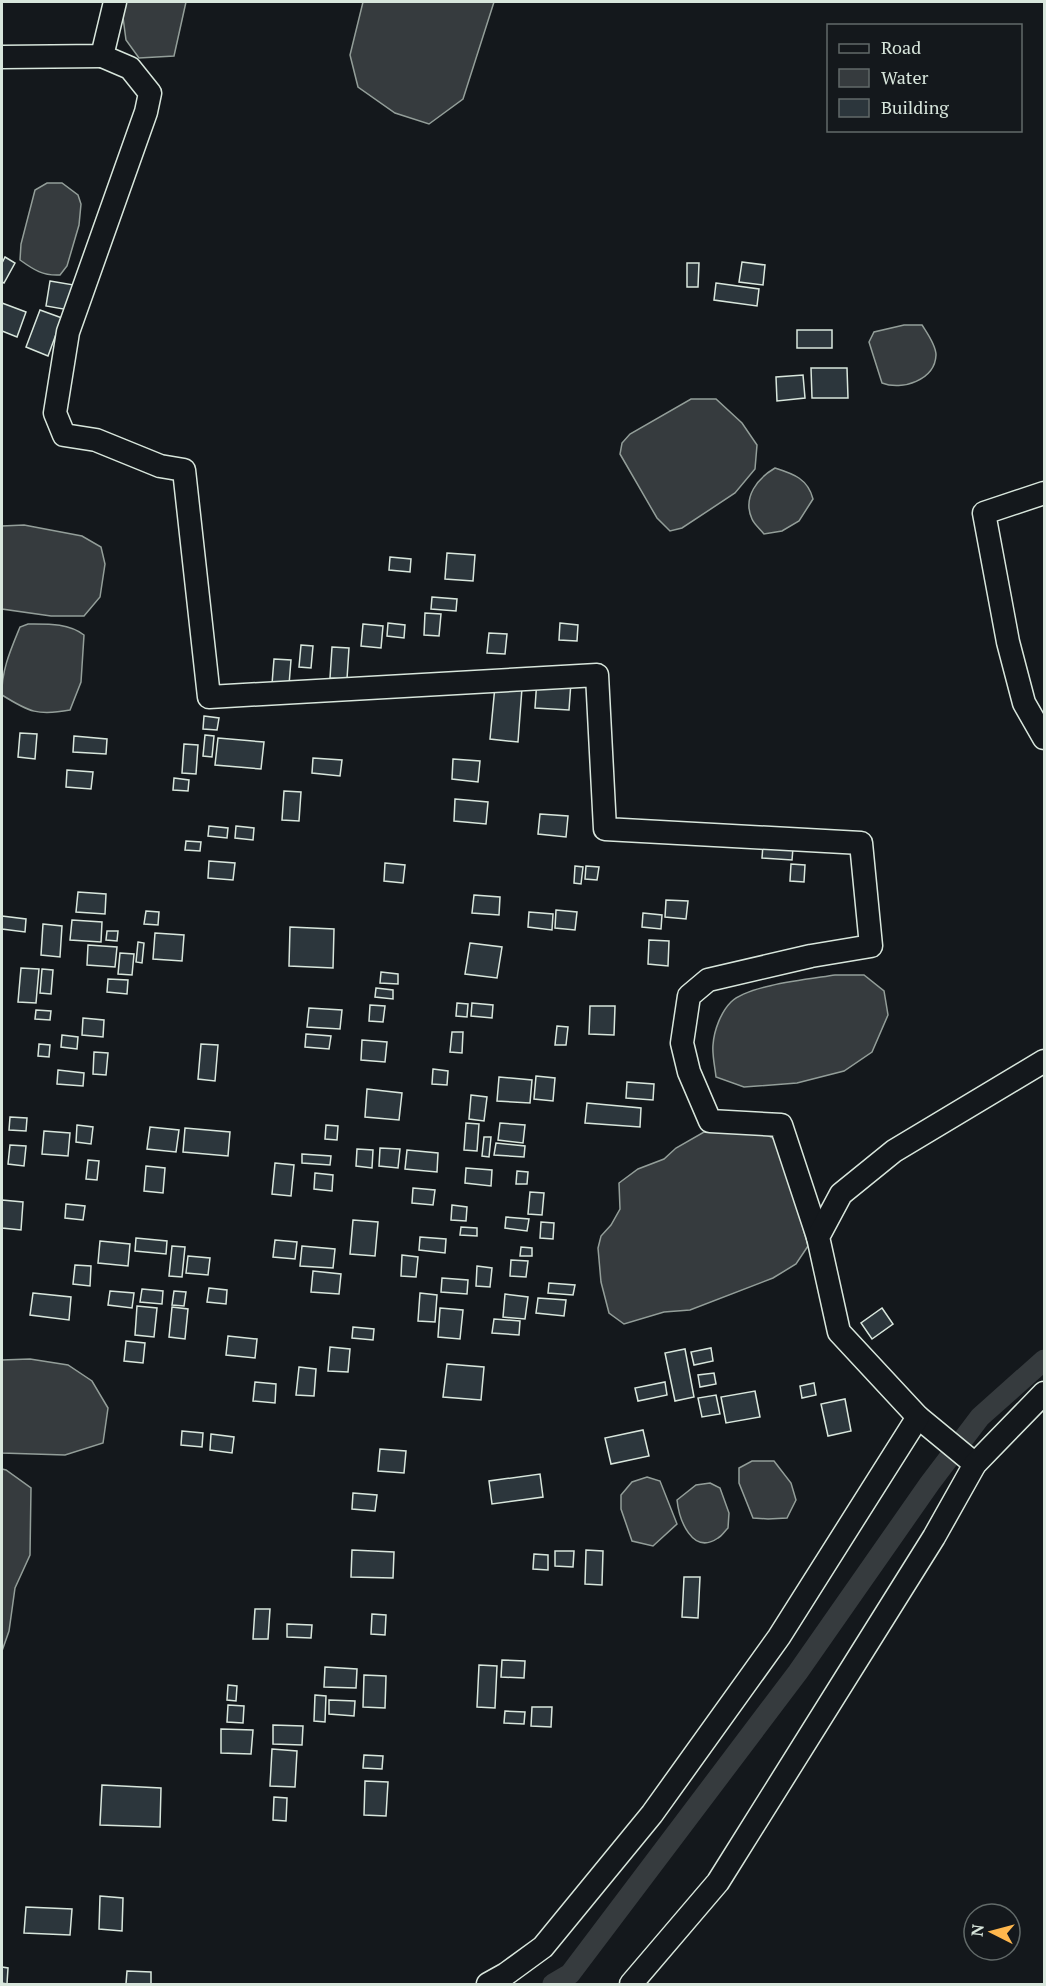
<svg xmlns="http://www.w3.org/2000/svg" width="1046" height="1986" font-family="'PT Serif',serif">
  <rect width="100%" height="100%" fill="#14181c"/>
  <g fill="#363b3e" stroke="#939e99" stroke-width="1.5">
    <path d="M121,2H186L174,56L139,58L126,40Z"/>
    <path d="M363,2H494L463,99L429,124L395,113L358,87L350,55Z"/>
    <path d="M47,183H62L78,195L81,204L79,225L67,266L60,275C43,276 34,270 20,260L21,244L35,190Z"/>
    <path d="M904,325H922C927,333 936,345 936,355C935,380 902,391 882,383L869,342L874,332Z"/>
    <path d="M691,399H716L742,423L757,445L755,469L735,493L682,528L670,531L657,518L620,454L622,443L630,434Z"/>
    <path d="M775,468C794,474 808,479 813,499L799,521L782,531L764,534C760,529 754,524 752,519C742,497 758,478 775,468Z"/>
    <path d="M24,525L82,536L101,547L105,564L100,597L84,616H51L2,609V526Z"/>
    <path d="M28,624C48,624 68,623 84,635L81,682L70,710C38,716 29,712 2,695C1,671 11,649 20,627Z"/>
    <path d="M835,975H864L884,991L888,1015L872,1052L844,1071L797,1083L744,1087L716,1077C715,1067 712,1055 713,1045C714,1030 721,1012 731,1002C748,985 810,979 835,975Z"/>
    <path d="M704,1132L763,1133L779,1141L808,1246L796,1264L773,1278L690,1310L664,1312L624,1324L609,1313L601,1282L598,1248L601,1236L611,1225L620,1209L619,1183L638,1169L664,1159L676,1148Z"/>
    <path d="M30,1359L68,1365L92,1381L108,1408L103,1443L65,1455L2,1453V1360Z"/>
    <path d="M752,1461H774L791,1483L796,1500L787,1518L768,1519L753,1518L739,1483V1468Z"/>
    <path d="M2,1469L6,1470L31,1488L30,1555L15,1588L9,1631L2,1651Z"/>
    <path d="M647,1477L660,1481L677,1524L653,1546L632,1541L621,1509V1495L632,1482Z"/>
    <path d="M710,1483L720,1488L729,1513L728,1528C725,1531 722,1536 718,1538C692,1556 679,1519 677,1500L696,1485Z"/>
  </g>
  <g fill="none" stroke-linecap="round" stroke-linejoin="round">
    <path stroke="#363b3e" stroke-width="21" d="M553,1984L570,1974L798,1672L930,1483L980,1417L1044,1360"/>
  </g>
  <g fill="#2c363c" stroke="#d8e6dc" stroke-width="1.5">
    <path d="M5,257L15,263L4,283L2,282V263Z"/>
    <path d="M742,262L765,265L763,285L739,282Z"/>
    <path d="M687,263H699L698,287H687Z"/>
    <path d="M50,281L74,285L69,310L46,306Z"/>
    <path d="M716,283L759,289L757,306L714,300Z"/>
    <path d="M2,303L26,312L17,337L2,331Z"/>
    <path d="M40,310L62,318L48,356L26,347Z"/>
    <rect x="797" y="330" width="35" height="18"/>
    <path d="M811,368H847L848,398H812Z"/>
    <path d="M803,375L805,398L777,401L776,377Z"/>
    <path d="M447,553L475,555L473,581L445,579Z"/>
    <path d="M390,557L411,559L410,572L389,570Z"/>
    <path d="M432,597L457,599L456,611L431,609Z"/>
    <path d="M425,613L441,614L439,636L424,635Z"/>
    <path d="M388,623L405,625L404,638L387,636Z"/>
    <path d="M560,623L578,625L577,641L559,640Z"/>
    <path d="M363,624L383,626L381,648L361,646Z"/>
    <path d="M489,633L507,634L505,654L487,653Z"/>
    <path d="M301,645L313,646L311,668L299,667Z"/>
    <path d="M332,647L349,648L347,679L330,678Z"/>
    <path d="M274,659L291,660L289,685L272,684Z"/>
    <path d="M537,679L571,682L569,710L535,708Z"/>
    <path d="M495,686L522,688L518,742L490,739Z"/>
    <path d="M204,716L219,718L217,730L203,729Z"/>
    <path d="M20,733L37,734L35,759L18,757Z"/>
    <path d="M205,735L214,736L212,757L203,756Z"/>
    <path d="M74,736L107,739L106,754L73,752Z"/>
    <path d="M218,738L264,742L261,769L215,765Z"/>
    <path d="M184,744L198,745L196,774L182,773Z"/>
    <path d="M313,758L342,760L340,776L312,773Z"/>
    <path d="M453,759L480,761L478,782L452,779Z"/>
    <path d="M67,770L93,772L91,789L66,787Z"/>
    <path d="M174,778L189,780L188,791L173,790Z"/>
    <path d="M284,791L301,792L299,821L282,820Z"/>
    <path d="M455,799L488,802L486,824L454,821Z"/>
    <path d="M540,814L568,816L566,837L538,834Z"/>
    <path d="M209,826L228,828L227,838L208,836Z"/>
    <path d="M236,826L254,828L253,840L235,838Z"/>
    <path d="M186,841L201,842L200,851L185,850Z"/>
    <path d="M763,845L793,848L792,860L762,858Z"/>
    <path d="M209,861L235,863L233,880L208,878Z"/>
    <path d="M385,863L405,865L403,883L384,881Z"/>
    <path d="M791,864L805,865L804,882L790,881Z"/>
    <path d="M575,866L583,867L581,884L574,883Z"/>
    <path d="M586,866L599,867L597,880L585,879Z"/>
    <path d="M78,892L106,894L105,914L76,912Z"/>
    <path d="M474,895L500,897L499,915L472,913Z"/>
    <path d="M666,900L688,901L686,919L665,917Z"/>
    <path d="M556,910L577,912L575,930L555,928Z"/>
    <path d="M146,911L159,912L158,925L144,924Z"/>
    <path d="M529,912L553,914L552,930L528,927Z"/>
    <path d="M643,913L662,915L661,929L642,927Z"/>
    <path d="M2,916L26,919L25,932L2,929Z"/>
    <path d="M72,920L102,922L101,942L70,940Z"/>
    <path d="M43,924L62,926L60,957L41,955Z"/>
    <path d="M290,927L334,929L333,968L289,966Z"/>
    <path d="M107,931H118L117,941L106,940Z"/>
    <path d="M155,933L184,935L182,961L153,959Z"/>
    <path d="M649,940L669,941L668,966L648,964Z"/>
    <path d="M138,942L144,943L142,963L136,962Z"/>
    <path d="M470,943L502,947L497,978L465,974Z"/>
    <path d="M88,945L117,947L115,967L87,965Z"/>
    <path d="M120,953L134,954L132,975L118,974Z"/>
    <path d="M21,968L39,969L36,1003L18,1002Z"/>
    <path d="M42,969L53,970L51,994L40,993Z"/>
    <path d="M381,972L398,974V984L380,983Z"/>
    <path d="M108,979L128,980L127,994L107,992Z"/>
    <path d="M376,988L393,990V999L375,997Z"/>
    <path d="M457,1003L468,1004L467,1017L456,1016Z"/>
    <path d="M472,1003L493,1005L492,1018L471,1016Z"/>
    <path d="M370,1005L385,1006L383,1022L369,1021Z"/>
    <path d="M590,1006H615L614,1035L589,1034Z"/>
    <path d="M309,1008L342,1010L340,1029L307,1027Z"/>
    <path d="M36,1010L51,1011L50,1020L35,1019Z"/>
    <path d="M83,1018L104,1020L103,1037L82,1035Z"/>
    <path d="M557,1026L568,1027L566,1045H555Z"/>
    <path d="M452,1032H463L462,1053L450,1052Z"/>
    <path d="M306,1034L331,1036L329,1049L305,1047Z"/>
    <path d="M62,1035L78,1037L77,1049L61,1047Z"/>
    <path d="M362,1040L387,1042L385,1062L361,1060Z"/>
    <path d="M39,1044L50,1045L49,1057L38,1056Z"/>
    <path d="M201,1044L218,1045L215,1081L198,1079Z"/>
    <path d="M94,1052L108,1053L106,1075L93,1074Z"/>
    <path d="M433,1069L448,1071L447,1085L432,1084Z"/>
    <path d="M58,1070L84,1073L83,1086L57,1084Z"/>
    <path d="M536,1076L555,1078L553,1101L534,1099Z"/>
    <path d="M499,1077L532,1080L530,1103L497,1101Z"/>
    <path d="M627,1082L654,1084L653,1100L626,1098Z"/>
    <path d="M367,1089L402,1093L399,1120L365,1117Z"/>
    <path d="M471,1095L487,1097L484,1121L469,1119Z"/>
    <path d="M587,1103L641,1108L640,1127L585,1123Z"/>
    <path d="M10,1117L27,1118L26,1131L9,1130Z"/>
    <path d="M466,1123L479,1124L477,1151L464,1150Z"/>
    <path d="M500,1123L525,1125L523,1143L498,1140Z"/>
    <path d="M77,1125L93,1127L91,1144L76,1142Z"/>
    <path d="M326,1125L338,1126L337,1140L325,1139Z"/>
    <path d="M150,1127L179,1130L176,1152L147,1149Z"/>
    <path d="M185,1128L230,1132L228,1156L183,1152Z"/>
    <path d="M44,1131L70,1133L68,1156L42,1154Z"/>
    <path d="M484,1137H491L489,1157L482,1156Z"/>
    <path d="M496,1143L525,1146L524,1157L494,1155Z"/>
    <path d="M10,1145L26,1146L24,1166L8,1164Z"/>
    <path d="M380,1148L400,1149L398,1168L379,1166Z"/>
    <path d="M357,1149L373,1150L372,1168L356,1166Z"/>
    <path d="M407,1150L438,1153L437,1172L405,1169Z"/>
    <path d="M302,1154L331,1156L330,1165L302,1163Z"/>
    <path d="M88,1160L99,1161L97,1180L86,1179Z"/>
    <path d="M275,1163L294,1165L291,1196L272,1194Z"/>
    <path d="M146,1166L165,1168L163,1193L144,1191Z"/>
    <path d="M466,1168L492,1170L491,1186L465,1183Z"/>
    <path d="M517,1171L528,1172L527,1184H516Z"/>
    <path d="M315,1173L333,1175L332,1191L314,1189Z"/>
    <path d="M413,1188L435,1190L433,1205L412,1203Z"/>
    <path d="M530,1192L544,1193L542,1215L528,1214Z"/>
    <path d="M2,1200L23,1202L21,1230L2,1228Z"/>
    <path d="M66,1204L85,1206L83,1220L65,1218Z"/>
    <path d="M452,1205L467,1207L466,1221L451,1220Z"/>
    <path d="M506,1217L529,1219L527,1231L505,1228Z"/>
    <path d="M353,1220L378,1222L375,1256L350,1254Z"/>
    <path d="M541,1222L554,1223L553,1239L540,1238Z"/>
    <path d="M461,1227L477,1228V1236L460,1235Z"/>
    <path d="M420,1237L446,1239L445,1253L419,1250Z"/>
    <path d="M136,1238L167,1241L166,1254L135,1251Z"/>
    <path d="M275,1240L297,1242L295,1259L273,1257Z"/>
    <path d="M100,1241L130,1244L128,1266L98,1263Z"/>
    <path d="M172,1246L185,1247L182,1277L169,1276Z"/>
    <path d="M302,1246L335,1249L333,1268L300,1266Z"/>
    <path d="M521,1247L532,1248V1256H520Z"/>
    <path d="M402,1255L418,1257L416,1277L401,1276Z"/>
    <path d="M188,1256L210,1258L208,1275L186,1273Z"/>
    <path d="M511,1260L528,1261L526,1277L510,1276Z"/>
    <path d="M75,1265L91,1266L90,1286L73,1284Z"/>
    <path d="M477,1266L492,1268L490,1287L476,1286Z"/>
    <path d="M313,1271L341,1274L339,1294L311,1292Z"/>
    <path d="M442,1278L468,1280L467,1294L441,1292Z"/>
    <path d="M549,1283L575,1285L573,1295L548,1293Z"/>
    <path d="M209,1288L227,1290L226,1304L207,1302Z"/>
    <path d="M142,1289L163,1291L162,1304L140,1302Z"/>
    <path d="M110,1291L134,1293L132,1308L108,1305Z"/>
    <path d="M174,1291L186,1292L184,1306L172,1305Z"/>
    <path d="M33,1293L71,1297L69,1320L30,1315Z"/>
    <path d="M420,1293L437,1295L435,1322L418,1321Z"/>
    <path d="M505,1294L528,1297L525,1319L503,1317Z"/>
    <path d="M538,1298L566,1300L564,1316L536,1313Z"/>
    <path d="M137,1306L157,1308L154,1337L135,1335Z"/>
    <path d="M172,1307L188,1309L185,1339L169,1337Z"/>
    <path d="M440,1308L463,1310L460,1339L438,1337Z"/>
    <path d="M882,1308L893,1324L872,1339L861,1323Z"/>
    <path d="M494,1319L520,1321L519,1335L492,1333Z"/>
    <path d="M353,1327L374,1329L373,1340L352,1338Z"/>
    <path d="M228,1336L257,1339L255,1358L226,1355Z"/>
    <path d="M126,1341L145,1343L143,1363L124,1361Z"/>
    <path d="M330,1347L350,1349L348,1372L328,1371Z"/>
    <path d="M711,1348L713,1361L694,1365L691,1352Z"/>
    <path d="M685,1349L694,1397L675,1401L665,1353Z"/>
    <path d="M447,1364L484,1367L481,1400L443,1397Z"/>
    <path d="M299,1367L316,1369L314,1396L296,1395Z"/>
    <path d="M714,1373L716,1384L700,1387L698,1375Z"/>
    <path d="M255,1382L276,1384L275,1403L253,1401Z"/>
    <path d="M665,1382L667,1395L638,1401L635,1388Z"/>
    <path d="M814,1383L816,1395L802,1398L800,1386Z"/>
    <path d="M755,1391L760,1417L726,1423L721,1397Z"/>
    <path d="M716,1395L720,1414L702,1417L698,1398Z"/>
    <path d="M845,1399L851,1431L828,1436L821,1404Z"/>
    <path d="M643,1430L649,1456L611,1464L605,1438Z"/>
    <path d="M182,1431L203,1433L202,1447L181,1445Z"/>
    <path d="M211,1434L234,1437L232,1453L210,1450Z"/>
    <path d="M380,1449L406,1451L404,1473L378,1471Z"/>
    <path d="M540,1474L543,1497L492,1504L489,1481Z"/>
    <path d="M353,1493L377,1495L375,1511L352,1509Z"/>
    <path d="M352,1550L394,1552L393,1578L351,1577Z"/>
    <path d="M586,1550L603,1551L602,1585L585,1584Z"/>
    <path d="M555,1551H574L573,1567L555,1566Z"/>
    <path d="M534,1554L548,1555V1570L533,1569Z"/>
    <path d="M684,1577H700L698,1618L682,1617Z"/>
    <path d="M255,1609H270L268,1639H253Z"/>
    <path d="M372,1614L386,1615L385,1635L371,1634Z"/>
    <path d="M287,1624L312,1625L311,1638L287,1637Z"/>
    <path d="M502,1660L525,1661L524,1678L501,1677Z"/>
    <path d="M479,1665L497,1666L495,1708L477,1707Z"/>
    <path d="M325,1667L357,1669L356,1688L324,1687Z"/>
    <path d="M364,1675L386,1676L385,1708L363,1707Z"/>
    <path d="M228,1685L237,1686L236,1701L227,1700Z"/>
    <path d="M315,1695L326,1696L325,1722L314,1721Z"/>
    <path d="M329,1700L355,1701L354,1716L329,1714Z"/>
    <path d="M228,1705L244,1706L243,1723L227,1722Z"/>
    <path d="M532,1707H552L551,1727L531,1726Z"/>
    <path d="M505,1711L525,1712L524,1724L504,1723Z"/>
    <path d="M273,1725L303,1726L302,1745L273,1744Z"/>
    <path d="M221,1729L253,1730L251,1754L221,1753Z"/>
    <path d="M272,1749L297,1751L295,1787L270,1786Z"/>
    <path d="M364,1755L383,1756L382,1769L363,1768Z"/>
    <path d="M365,1781L388,1782L386,1816L364,1815Z"/>
    <path d="M102,1785L161,1788L160,1827L100,1825Z"/>
    <path d="M274,1797L287,1798L286,1821L273,1820Z"/>
    <path d="M100,1896L123,1898L122,1931L99,1929Z"/>
    <path d="M26,1907L72,1909L70,1935L24,1933Z"/>
    <path d="M2,1967L8,1968L7,1984L2,1983Z"/>
    <path d="M127,1971L151,1972V1984H126Z"/>
  </g>
  <g fill="none" stroke-linecap="round" stroke-linejoin="round">
    <defs>
      <g id="minor">
        <path d="M102,56L130,68L150,93L146,112L68,332L55,413L64,435L96,440L160,466L184,470L209,697L597,675L605,829L861,843L871,946L811,956L708,980L689,996L682,1043L689,1072L710,1121L781,1125L818,1237"/>
        <path d="M2,57L102,56L115,2"/>
        <path d="M1044,493L984,513L1008,642L1024,703L1044,738"/>
        <path d="M975,1464L918,1417L839,1332L818,1237L841,1194L894,1151L1044,1061"/>
        <path d="M488,1984L506,1974L543,1947L652,1814L779,1637L918,1417"/>
        <path d="M631,1984L718,1882L934,1537L975,1464L1044,1393"/>
      </g>
    </defs>
    <use href="#minor" stroke="#d8e6dc" stroke-width="25"/>
    <use href="#minor" stroke="#14181c" stroke-width="22"/>
  </g>
  <rect width="1046" height="1986" fill="none" stroke="#d8e6dc" stroke-width="6"/>
  <rect x="827" y="24" width="195" height="108" fill="#14181c" stroke="#626a69" stroke-width="1.5"/>
  <rect x="839" y="44" width="30" height="9" fill="#14181c" stroke="#626a69" stroke-width="1.5"/>
  <text x="881" y="54" font-size="18" fill="#d8e6dc">Road</text>
  <rect x="839" y="69" width="30" height="18" fill="#363b3e" stroke="#626a69" stroke-width="1.5"/>
  <text x="881" y="84" font-size="18" fill="#d8e6dc">Water</text>
  <rect x="839" y="99" width="30" height="18" fill="#2c363c" stroke="#626a69" stroke-width="1.5"/>
  <text x="881" y="114" font-size="18" fill="#d8e6dc">Building</text>
  <g transform="translate(992 1932) rotate(276)"><circle r="28" fill="#14181c" stroke="#626a69" stroke-width="1.5"/>
  <path d="M0-4.5L10 22L0 15L-10 22Z" fill="#ffb74d"/>
  <text y="-9" font-size="16" font-weight="bold" text-anchor="middle" fill="#d8e6dc">N</text>
  </g>
</svg>
